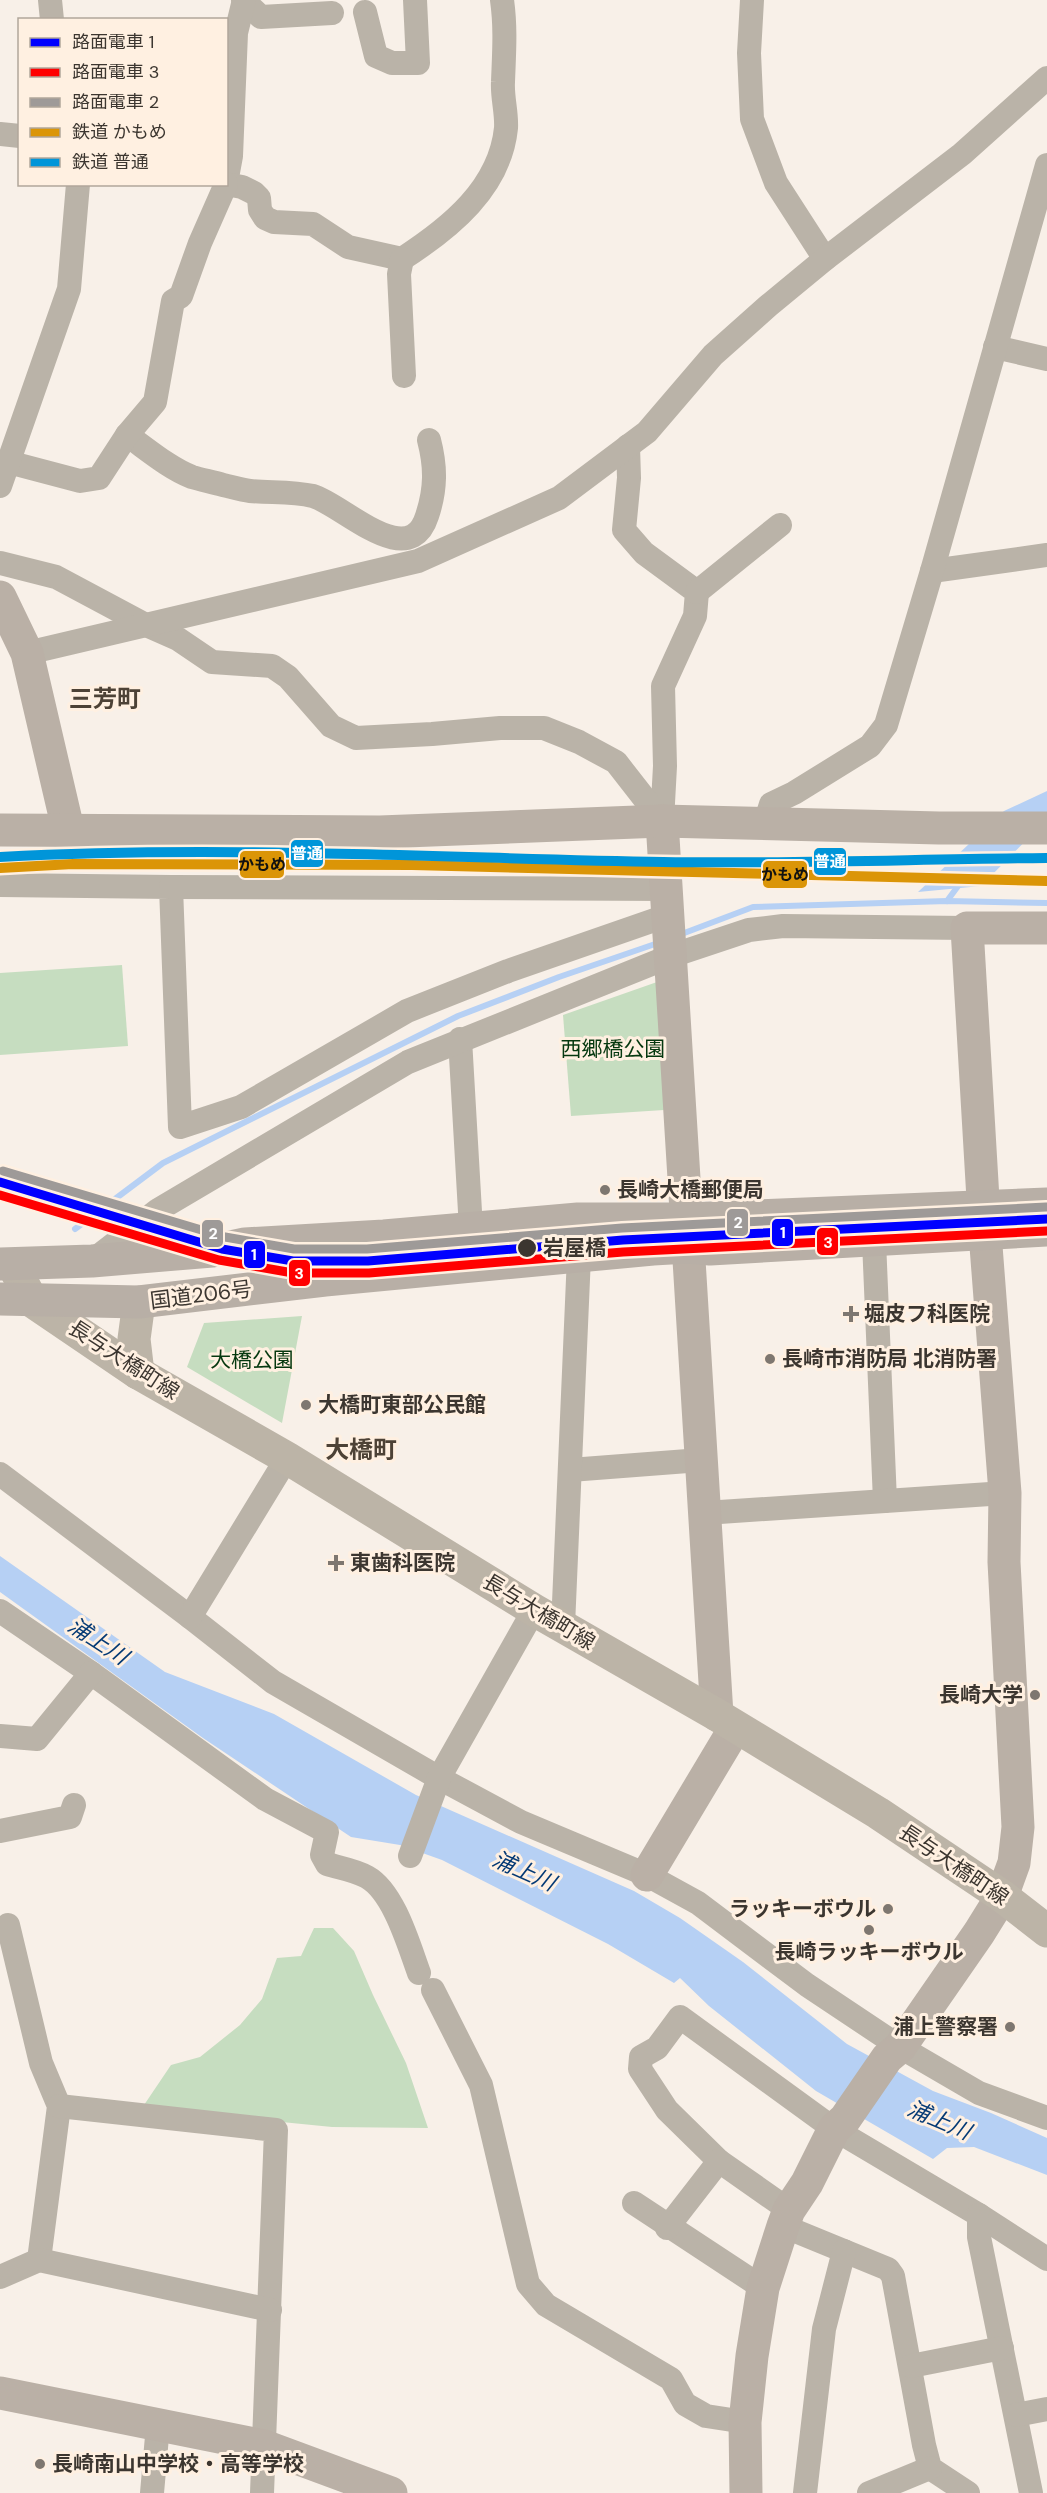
<svg xmlns="http://www.w3.org/2000/svg" width="1047" height="2493" font-family="'DM Sans','Noto Sans JP',sans-serif">
  <rect width="100%" height="100%" fill="#f8f0e8"/>
  <g fill="#c6ddc0">
    <path d="M122,965L128,1046L0,1055V973Z"/>
    <path d="M657,982L664,1110L571,1116L563,1015Z"/>
    <path d="M302,1316L282,1423L187,1367L204,1323Z"/>
    <path d="M314,1928H333L354,1951L373,1995L406,2063L428,2128L332,2127L142,2108L171,2065L200,2057L240,2025L262,1999L277,1958L301,1956Z"/>
  </g>
  <g fill="#b6d0f4">
    <path d="M1047,791V819L981,886L918,892L1004,811Z"/>
    <path d="M0,1556L165,1672L274,1714L416,1795L634,1891L680,1918L743,1962L847,2044L933,2091L991,2113L1047,2138V2175L974,2147L947,2148L933,2159L816,2091L709,2006L680,1978L674,1983L608,1944L442,1860L400,1845L351,1837L203,1738L0,1592Z"/>
  </g>
  <g fill="none" stroke-linecap="round" stroke-linejoin="round">
    <g stroke="#b6d0f4" stroke-width="6">
      <path d="M947,901L961,882"/>
      <path d="M679,935L753,907L947,901L1047,903"/>
      <path d="M75,1229L163,1163L458,1016L559,977L658,943"/>
    </g>
    <g stroke="#bab3a8" stroke-width="24">
      <path d="M50,0L52,20"/>
      <path d="M243,0L261,17L332,13"/>
      <path d="M752,0L749,53L752,119L776,183L825,259"/>
      <path d="M365,12L376,56L392,63H418L415,0"/>
      <path d="M0,134L20,136"/>
      <path d="M226,183L231,156L236,33L244,0"/>
      <path d="M226,184L242,187L254,193L259,198L260,210L265,218L274,222L313,224L348,247L402,259C450,228 500,188 506,128C507,113 502,97 503,82C504,54 506,28 502,0"/>
      <path d="M402,259L399,274L404,376"/>
      <path d="M995,347L1047,359"/>
      <path d="M127,435C147,449 169,468 192,477C202,480 213,482 223,485C232,487 241,490 250,491C271,493 292,491 313,496C343,505 409,573 427,516C436,489 436,467 429,440"/>
      <path d="M628,446L629,478L624,530L644,553L697,592L695,616L663,686L665,766L662,821"/>
      <path d="M8,462L80,481L99,478L127,435L155,402L173,301L181,296L200,243L226,184"/>
      <path d="M0,486L69,289L78,184"/>
      <path d="M0,563L56,577L144,624L178,639L212,662L272,666L288,677L331,726L356,738L432,734L500,728H544L579,742L616,762L662,821"/>
      <path d="M932,571L1047,555"/>
      <path d="M697,592L780,525"/>
      <path d="M27,653L418,561L559,498L647,432L713,355L768,306L825,259L962,154L1047,78"/>
      <path d="M765,823L771,804L794,793L870,746L886,725L932,571L1047,165"/>
      <path d="M0,885L171,887L180,1127L241,1107L407,1011L508,971L669,915"/>
      <path d="M171,887L668,889"/>
      <path d="M460,1039L471,1229"/>
      <path d="M874,1241L885,1501"/>
      <path d="M92,1261L158,1210L408,1062L671,956L749,930L783,926L967,928"/>
      <path d="M570,1470L701,1460"/>
      <path d="M0,1474L190,1617L273,1682L439,1778L521,1822L647,1875L698,1903L807,1985L900,2047L979,2093L1047,2118"/>
      <path d="M705,1513L1005,1493"/>
      <path d="M0,1611L91,1673L265,1799L327,1832L322,1855L327,1864C340,1868 355,1870 367,1877C394,1892 409,1946 419,1973"/>
      <path d="M190,1617L287,1458"/>
      <path d="M563,1626L579,1256"/>
      <path d="M0,1736L37,1739L91,1673"/>
      <path d="M0,1831L70,1817L74,1805"/>
      <path d="M410,1856L439,1778L534,1610"/>
      <path d="M8,1925L41,2063L59,2106L39,2260"/>
      <path d="M433,1990L481,2085L528,2284L546,2305L671,2379L685,2404L706,2416L745,2422"/>
      <path d="M59,2106L276,2130L262,2493"/>
      <path d="M634,2203L763,2288"/>
      <path d="M789,2210L719,2161L667,2110L640,2069L641,2057L657,2048L680,2017L834,2129L979,2215L1047,2259"/>
      <path d="M979,2215V2237L1031,2493"/>
      <path d="M783,2226L888,2269L893,2276L924,2445L930,2468L968,2493"/>
      <path d="M667,2228L719,2161"/>
      <path d="M0,2277L39,2260L270,2310"/>
      <path d="M911,2366L1002,2348"/>
      <path d="M1016,2415L1047,2409"/>
      <path d="M152,2493L158,2425"/>
      <path d="M805,2493L824,2329L844,2251"/>
      <path d="M869,2493L930,2468"/>
    </g>
    <g stroke="#bab0a6" stroke-width="33">
      <path d="M0,597L27,653L68,829"/>
      <path d="M662,821L717,1715"/>
      <path d="M0,830L380,832L662,821L939,828H1047"/>
      <path d="M647,1875L735,1728"/>
      <path d="M0,2393L264,2446L391,2493"/>
      <path d="M746,2493L745,2422L752,2356L763,2288L783,2226L789,2210L807,2183L834,2129L845,2119L887,2058L900,2047L979,1933L1002,1896L1014,1863L1018,1827L1004,1562L1005,1493L985,1233L967,928H1047"/>
    </g>
    <g stroke="#bcb4a7" stroke-width="33">
      <path d="M13,1265L32,1301L138,1373L287,1458L534,1610L717,1715L878,1813L1002,1896L1047,1931"/>
      <path d="M138,1373L134,1339L139,1302"/>
    </g>
    <g stroke="#b8afa6" stroke-width="33">
      <path d="M0,1264L92,1261L212,1251L245,1244L384,1236L578,1219H687L1047,1204"/>
      <path d="M0,1299L139,1302L325,1280L653,1249L688,1247L710,1249L1047,1230"/>
    </g>
    <defs>
      <path id="rail-1" d="M0,868L73,864L412,865L1047,881"/>
      <path id="rail-2" d="M0,857C221,845 442,858 663,862C791,864 919,859 1047,858"/>
    </defs>
    <use href="#rail-1" stroke="#fff0e1" stroke-width="15"/>
    <use href="#rail-2" stroke="#fff0e1" stroke-width="15"/>
    <use href="#rail-1" stroke="#db9507" stroke-width="10"/>
    <use href="#rail-2" stroke="#0095d9" stroke-width="10"/>
    <defs>
      <path id="tram-1" d="M0,1182L222,1249L293,1261H368L623,1240L1047,1219"/>
      <path id="tram-2" d="M0,1195L219,1260L293,1273H369L623,1252L1047,1231"/>
      <path id="tram-3" d="M3,1171L225,1237L294,1249H367L622,1228L1046,1207"/>
    </defs>
    <use href="#tram-1" stroke="#fff0e1" stroke-width="14"/>
    <use href="#tram-2" stroke="#fff0e1" stroke-width="14"/>
    <use href="#tram-3" stroke="#fff0e1" stroke-width="14"/>
    <use href="#tram-1" stroke="#00f" stroke-width="9"/>
    <use href="#tram-2" stroke="#f00" stroke-width="9"/>
    <use href="#tram-3" stroke="#9e9a98" stroke-width="9"/>
  </g>
  <g fill="#7e7770" stroke="#fff0e1" stroke-width="2">
    <circle cx="605" cy="1190" r="6"/>
    <path d="M848 1305h6v6h6v6h-6v6h-6v-6h-6v-6h6z"/>
    <circle cx="770" cy="1359" r="6"/>
    <circle cx="306" cy="1405" r="6"/>
    <path d="M333 1554h6v6h6v6h-6v6h-6v-6h-6v-6h6z"/>
    <circle cx="1035" cy="1695" r="6"/>
    <circle cx="888" cy="1909" r="6"/>
    <circle cx="869" cy="1930" r="6"/>
    <circle cx="1010" cy="2027" r="6"/>
    <circle cx="40" cy="2464" r="6"/>
  </g>
  <circle fill="#3c3630" stroke="#fff0e1" stroke-width="2" cx="527" cy="1248" r="10"/>
  <g text-anchor="middle" dominant-baseline="central" stroke-width="6" stroke-linejoin="round" paint-order="stroke">
    <g font-size="21" fill="#05380f" stroke="#fff0e1">
      <text x="613" y="1049">西郷橋公園</text>
      <text x="252" y="1360">大橋公園</text>
    </g>
    <g font-size="21" font-weight="bold" fill="#3c3630" stroke="#fff0e1" text-anchor="start">
      <text x="617" y="1190">長崎大橋郵便局</text>
      <text x="864" y="1314">堀皮フ科医院</text>
      <text x="782" y="1359">長崎市消防局 北消防署</text>
      <text x="318" y="1405">大橋町東部公民館</text>
      <text x="350" y="1563">東歯科医院</text>
      <text x="1023" y="1695" text-anchor="end">長崎大学</text>
      <text x="876" y="1909" text-anchor="end">ラッキーボウル</text>
      <text x="869" y="1952" text-anchor="middle">長崎ラッキーボウル</text>
      <text x="998" y="2027" text-anchor="end">浦上警察署</text>
      <text x="52" y="2464">長崎南山中学校・高等学校</text>
    </g>
    <g font-size="21" font-weight="bold" fill="#3c3630" stroke="#fff0e1" text-anchor="start">
      <text x="543" y="1248">岩屋橋</text>
    </g>
    <g font-size="21" fill="#3c3630" stroke="#fff0e1">
      <text transform="translate(201 1295) rotate(-7)">国道206号</text>
      <text transform="translate(124 1360) rotate(33)">長与大橋町線</text>
      <text transform="translate(539 1612) rotate(31)">長与大橋町線</text>
      <text transform="translate(954 1865) rotate(34)">長与大橋町線</text>
    </g>
    <g font-size="22" font-style="italic" fill="#053a75" stroke="#fff0e1">
      <text transform="translate(98 1641) rotate(33)">浦上川</text>
      <text transform="translate(524 1871) rotate(24)">浦上川</text>
      <text transform="translate(939 2120) rotate(23)">浦上川</text>
    </g>
    <g font-size="24" font-weight="bold" fill="#4d4236" stroke="#fff0e1">
      <text x="105" y="698">三芳町</text>
      <text x="361" y="1449">大橋町</text>
    </g>
  </g>
  <g stroke="#fff0e1" stroke-width="2">
    <rect x="290" y="839" width="34" height="29" rx="6" fill="#0095d9"/>
    <rect x="813" y="847" width="34" height="29" rx="6" fill="#0095d9"/>
    <rect x="239" y="850" width="46" height="29" rx="6" fill="#db9507"/>
    <rect x="762" y="860" width="46" height="29" rx="6" fill="#db9507"/>
    <rect x="726" y="1208" width="23" height="29" rx="6" fill="#9e9a98"/>
    <rect x="771" y="1218" width="23" height="29" rx="6" fill="#00f"/>
    <rect x="201" y="1219" width="23" height="29" rx="6" fill="#9e9a98"/>
    <rect x="816" y="1227" width="23" height="29" rx="6" fill="#f00"/>
    <rect x="243" y="1240" width="23" height="29" rx="6" fill="#00f"/>
    <rect x="288" y="1259" width="23" height="28" rx="6" fill="#f00"/>
  </g>
  <g font-size="16" text-anchor="middle" font-weight="bold" fill="#fff">
    <text x="307" y="859">普通</text>
    <text x="830" y="867">普通</text>
    <text x="738" y="1228">2</text>
    <text x="783" y="1238">1</text>
    <text x="213" y="1239">2</text>
    <text x="828" y="1248">3</text>
    <text x="254" y="1260">1</text>
    <text x="299" y="1279">3</text>
  </g>
  <g font-size="16" text-anchor="middle" font-weight="bold" fill="#111">
    <text x="262" y="870">かもめ</text>
    <text x="785" y="880">かもめ</text>
  </g>
  <rect x="18" y="18" width="210" height="168" fill="#fff0e1" stroke="#b1a69a" stroke-width="1.5"/>
  <rect x="30" y="38" width="30" height="9" fill="#0000ff" stroke="#b1a69a" stroke-width="1.5"/>
  <text x="72" y="48" font-size="18" fill="#3c3630">路面電車 1</text>
  <rect x="30" y="68" width="30" height="9" fill="#ff0000" stroke="#b1a69a" stroke-width="1.5"/>
  <text x="72" y="78" font-size="18" fill="#3c3630">路面電車 3</text>
  <rect x="30" y="98" width="30" height="9" fill="#9e9a98" stroke="#b1a69a" stroke-width="1.5"/>
  <text x="72" y="108" font-size="18" fill="#3c3630">路面電車 2</text>
  <rect x="30" y="128" width="30" height="9" fill="#db9507" stroke="#b1a69a" stroke-width="1.5"/>
  <text x="72" y="138" font-size="18" fill="#3c3630">鉄道 かもめ</text>
  <rect x="30" y="158" width="30" height="9" fill="#0095d9" stroke="#b1a69a" stroke-width="1.5"/>
  <text x="72" y="168" font-size="18" fill="#3c3630">鉄道 普通</text>
</svg>
